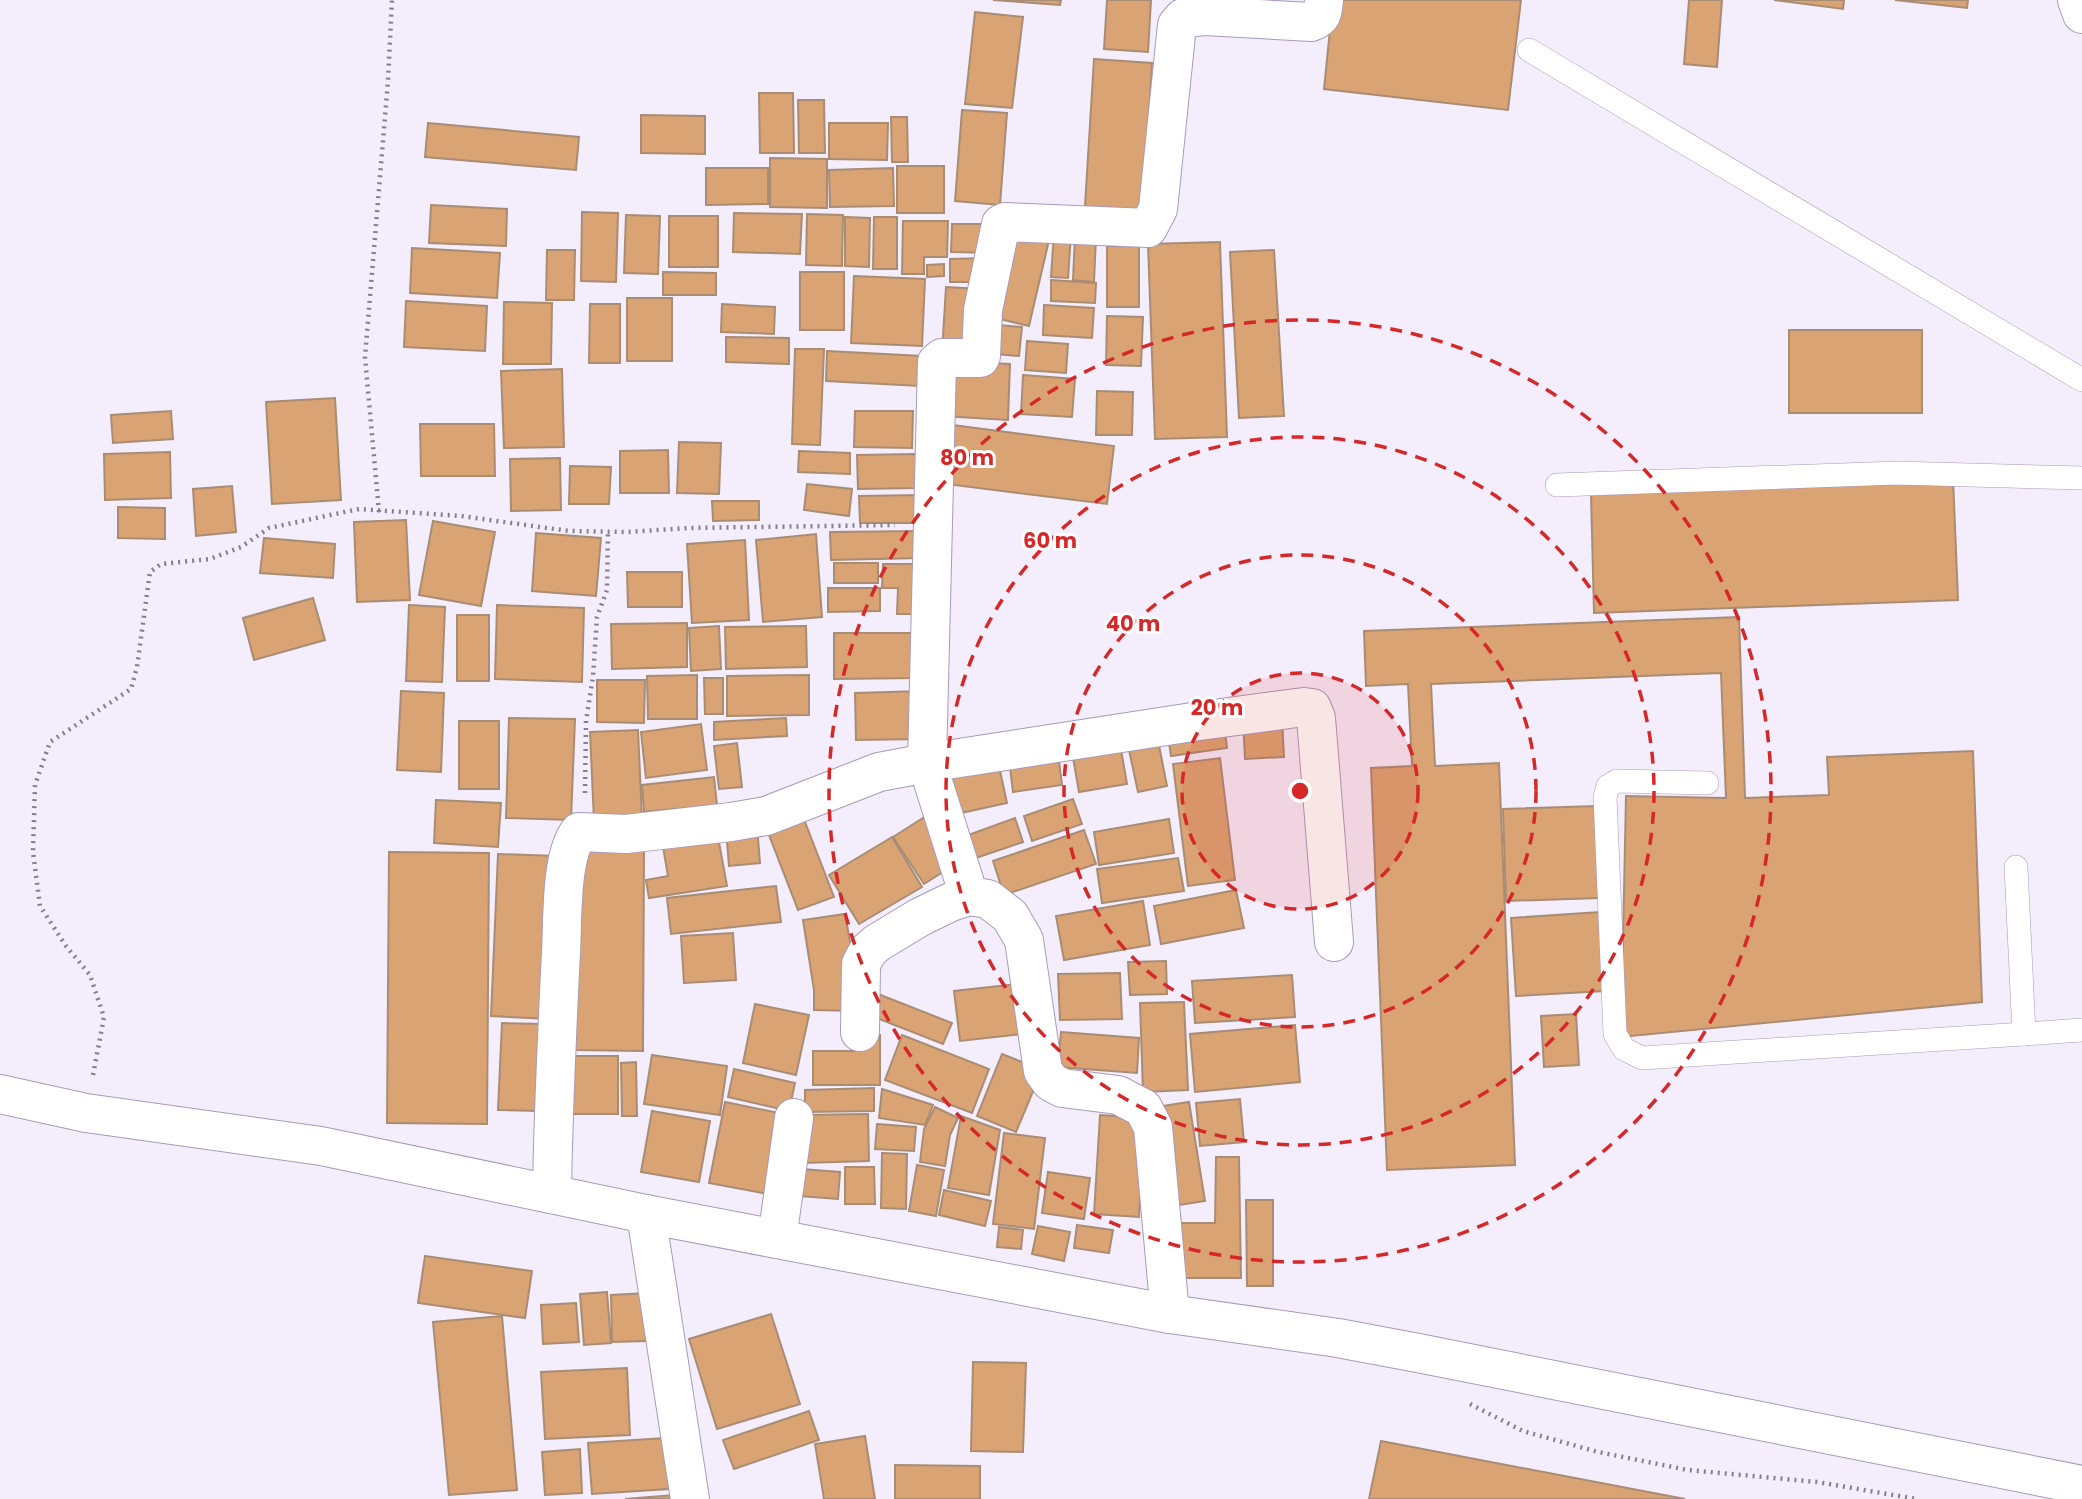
<svg xmlns="http://www.w3.org/2000/svg" width="2082" height="1499" font-family="Poppins,sans-serif">
  <rect width="100%" height="100%" fill="#f4edfb"/>
  <g fill="#daa374" stroke="#a98c74" stroke-width="2">
    <path d="M993,0H1061L1060,5Z"/>
    <path d="M1107,0H1151L1148,52L1104,49Z"/>
    <path d="M1333,0H1521L1508,110L1324,89Z"/>
    <path d="M1689,0H1722L1717,67L1684,64Z"/>
    <path d="M1774,0H1844L1843,9Z"/>
    <path d="M1895,0H1968L1967,8Z"/>
    <path d="M975,12L1023,17L1012,108L965,104Z"/>
    <path d="M1094,59L1152,63L1143,225L1084,222Z"/>
    <path d="M759,93H793L794,153H760Z"/>
    <path d="M798,100H824L825,153H799Z"/>
    <path d="M962,110L1007,113L1000,205L955,201Z"/>
    <path d="M641,115L705,116V154L641,153Z"/>
    <path d="M891,117H907L908,162H892Z"/>
    <path d="M428,123L579,137L576,170L425,157Z"/>
    <path d="M829,123H888L887,160L829,159Z"/>
    <path d="M770,158L827,159V208L770,207Z"/>
    <rect x="897" y="166" width="47" height="47"/>
    <path d="M706,168H768V204L706,205Z"/>
    <path d="M893,168L894,206L830,207L829,170Z"/>
    <path d="M431,205L507,209L506,246L429,243Z"/>
    <path d="M582,212L618,213L616,282L581,281Z"/>
    <path d="M734,213L802,214L800,254L733,252Z"/>
    <path d="M807,214L843,215L842,266L806,265Z"/>
    <path d="M626,215L660,216L658,274L624,273Z"/>
    <rect x="669" y="216" width="49" height="51"/>
    <path d="M845,217L870,218L869,267L845,266Z"/>
    <path d="M874,217H897V269H873Z"/>
    <path d="M903,221H948L947,257H924V274H902Z"/>
    <path d="M952,224H995L994,253L951,252Z"/>
    <path d="M1003,229L1049,240L1029,326L983,315Z"/>
    <path d="M1054,233L1071,235L1068,278L1051,277Z"/>
    <path d="M1075,236L1096,237L1094,282L1073,280Z"/>
    <path d="M1220,242L1227,437L1155,439L1148,244Z"/>
    <rect x="1107" y="246" width="32" height="61"/>
    <path d="M412,248L500,253L497,298L410,293Z"/>
    <path d="M547,250H575L574,300H546Z"/>
    <path d="M1274,250L1284,416L1239,418L1230,252Z"/>
    <path d="M984,258L985,282H950V259Z"/>
    <path d="M944,264V276L927,277V265Z"/>
    <path d="M663,272L716,273V295H663Z"/>
    <rect x="800" y="272" width="44" height="58"/>
    <path d="M854,276L925,279L922,346L851,343Z"/>
    <path d="M1051,280L1096,283L1095,303L1051,301Z"/>
    <path d="M946,287L980,289L976,356L942,353Z"/>
    <rect x="627" y="298" width="45" height="63"/>
    <path d="M406,301L487,306L485,351L404,347Z"/>
    <path d="M504,302L552,303L551,364H503Z"/>
    <path d="M590,304H620V363H589Z"/>
    <path d="M722,304L775,307L774,334L721,332Z"/>
    <path d="M1044,305L1094,308L1092,338L1043,335Z"/>
    <path d="M1107,316L1143,317L1141,366L1106,365Z"/>
    <path d="M987,324L1022,327L1019,356L984,353Z"/>
    <rect x="1789" y="330" width="133" height="83"/>
    <path d="M726,337L789,338V364L726,362Z"/>
    <path d="M1027,341L1068,344L1066,373L1025,370Z"/>
    <path d="M795,349H824L820,445L792,444Z"/>
    <path d="M827,351L922,356L920,386L826,381Z"/>
    <path d="M944,361L1010,364L1008,420L942,416Z"/>
    <path d="M562,369L564,447L504,448L501,371Z"/>
    <path d="M1023,375L1075,379L1072,417L1021,414Z"/>
    <path d="M1097,391L1133,392L1132,435H1096Z"/>
    <path d="M335,398L341,500L272,504L266,402Z"/>
    <path d="M171,411L173,439L113,443L111,415Z"/>
    <path d="M855,411H913L912,448L854,447Z"/>
    <path d="M420,424H494L495,476H421Z"/>
    <path d="M945,424L1114,446L1107,504L938,483Z"/>
    <path d="M679,442L721,443L719,494L677,493Z"/>
    <path d="M668,450L669,493H620V451Z"/>
    <path d="M799,451L850,453V474L798,472Z"/>
    <path d="M170,452L171,498L105,500L104,454Z"/>
    <path d="M916,454L917,488L858,489L857,455Z"/>
    <path d="M560,458L561,510L511,511L510,459Z"/>
    <path d="M570,466L611,467L609,504H569Z"/>
    <path d="M1953,478L1958,600L1594,613L1591,494Z"/>
    <path d="M807,484L852,489L849,516L804,510Z"/>
    <path d="M232,486L236,532L196,536L193,489Z"/>
    <path d="M920,495L921,523H860L859,496Z"/>
    <path d="M712,501H759V520L713,521Z"/>
    <path d="M118,507L165,508V539L118,538Z"/>
    <path d="M406,520L410,600L357,602L354,522Z"/>
    <path d="M433,521L495,532L481,606L419,595Z"/>
    <path d="M920,531L922,558L831,560L830,532Z"/>
    <path d="M536,533L601,538L596,596L532,591Z"/>
    <path d="M816,534L822,617L763,622L756,540Z"/>
    <path d="M264,538L335,544L333,578L260,573Z"/>
    <path d="M745,540L749,620L692,623L687,544Z"/>
    <rect x="834" y="563" width="44" height="20"/>
    <path d="M883,564H921L920,614H897L898,588H882Z"/>
    <path d="M627,572H682V607H628Z"/>
    <path d="M828,588H880V611L828,612Z"/>
    <path d="M313,598L325,640L254,660L243,618Z"/>
    <path d="M409,605L445,607L442,682L406,681Z"/>
    <path d="M497,605L584,608L582,682L495,679Z"/>
    <rect x="457" y="615" width="32" height="66"/>
    <path d="M1739,617L1745,798L1829,795L1827,757L1973,751L1982,1002L1621,1037L1626,796L1726,798L1721,673L1431,684L1435,766L1499,763L1515,1165L1387,1170L1371,768L1412,766L1408,684L1366,686L1364,631Z"/>
    <path d="M687,623V667L612,669L611,624Z"/>
    <path d="M719,626L721,669L691,671L689,628Z"/>
    <path d="M806,626L807,667L726,669L725,627Z"/>
    <path d="M834,633H919V678L834,679Z"/>
    <path d="M697,675V719H648L647,676Z"/>
    <path d="M809,675V715L727,716V676Z"/>
    <path d="M704,678H723V714H705Z"/>
    <path d="M597,680H645L644,723L597,722Z"/>
    <path d="M401,691L444,693L441,772L397,770Z"/>
    <path d="M922,691V739L856,740L855,693Z"/>
    <path d="M509,718L575,719L571,820L506,818Z"/>
    <path d="M786,718L787,736L714,740V722Z"/>
    <path d="M1282,718L1284,757L1245,759L1243,719Z"/>
    <rect x="459" y="721" width="40" height="68"/>
    <path d="M1224,722L1227,748L1171,756L1167,729Z"/>
    <path d="M701,724L707,770L646,778L641,732Z"/>
    <path d="M638,730L642,819L594,821L590,732Z"/>
    <path d="M1156,730L1167,786L1138,792L1126,736Z"/>
    <path d="M1119,738L1127,784L1079,792L1071,746Z"/>
    <path d="M737,743L742,787L719,789L714,746Z"/>
    <path d="M1058,753L1062,785L1013,792L1009,759Z"/>
    <path d="M997,757L1007,803L952,815L942,768Z"/>
    <path d="M1220,758L1235,880L1188,886L1173,764Z"/>
    <path d="M714,777L717,805L644,812L642,785Z"/>
    <path d="M1073,799L1082,824L1032,841L1024,816Z"/>
    <path d="M436,800L501,803L498,847L434,843Z"/>
    <path d="M1597,806L1600,898L1506,901L1503,809Z"/>
    <path d="M800,809L834,897L798,910L764,822Z"/>
    <path d="M926,816L957,863L924,884L893,837Z"/>
    <path d="M1015,818L1023,842L976,858L968,835Z"/>
    <path d="M1169,819L1174,853L1099,865L1094,832Z"/>
    <path d="M716,826L727,886L649,898L646,880L668,876L661,835Z"/>
    <path d="M757,826L760,863L729,866L726,829Z"/>
    <path d="M1084,830L1096,864L1004,895L993,861Z"/>
    <path d="M892,837L922,887L859,924L829,875Z"/>
    <path d="M575,847H644L643,1051L574,1050Z"/>
    <path d="M389,852L489,853L487,1124L387,1123Z"/>
    <path d="M498,854L556,856L549,1019L491,1016Z"/>
    <path d="M1178,858L1184,891L1102,903L1097,869Z"/>
    <path d="M776,886L781,922L671,934L667,898Z"/>
    <path d="M1236,890L1244,928L1161,944L1154,906Z"/>
    <path d="M1143,901L1150,945L1064,960L1056,916Z"/>
    <path d="M1600,912L1605,991L1516,996L1511,918Z"/>
    <path d="M845,914L858,986L857,1011L814,1010V990L803,920Z"/>
    <path d="M733,933L736,980L684,983L681,936Z"/>
    <path d="M1166,961L1167,994L1130,995L1128,962Z"/>
    <path d="M1120,973L1122,1019L1060,1020L1058,974Z"/>
    <path d="M1292,975L1295,1017L1195,1023L1192,981Z"/>
    <path d="M1017,984L1023,1034L960,1041L954,991Z"/>
    <path d="M878,994L952,1023L943,1044L869,1015Z"/>
    <path d="M1184,1002L1188,1090L1143,1092L1140,1003Z"/>
    <path d="M755,1004L809,1015L796,1075L743,1063Z"/>
    <path d="M1576,1014L1579,1065L1544,1067L1541,1016Z"/>
    <path d="M502,1023L543,1024L539,1111L498,1110Z"/>
    <path d="M1295,1025L1300,1082L1195,1092L1190,1034Z"/>
    <path d="M1061,1032L1139,1038L1137,1073L1058,1067Z"/>
    <path d="M855,1035H880V1085H813V1051H855Z"/>
    <path d="M902,1035L989,1069L972,1113L885,1080Z"/>
    <path d="M1002,1054L1042,1070L1016,1132L977,1116Z"/>
    <path d="M652,1055L727,1066L720,1115L644,1104Z"/>
    <rect x="571" y="1056" width="47" height="58"/>
    <path d="M636,1062L637,1116H622L621,1063Z"/>
    <path d="M734,1069L795,1083L789,1111L728,1097Z"/>
    <path d="M874,1088V1111L805,1112V1090Z"/>
    <path d="M882,1089L933,1105L925,1125L879,1118Z"/>
    <path d="M1240,1099L1244,1142L1200,1146L1196,1103Z"/>
    <path d="M725,1102L784,1114L768,1194L709,1183Z"/>
    <path d="M1189,1102L1205,1201L1172,1206L1156,1107Z"/>
    <path d="M935,1107L958,1118L950,1135L945,1166L920,1162L924,1129Z"/>
    <path d="M652,1111L710,1121L699,1182L641,1172Z"/>
    <path d="M868,1114L869,1161L802,1163L800,1115Z"/>
    <path d="M1100,1115L1145,1118L1139,1217L1094,1214Z"/>
    <path d="M961,1116L1000,1130L989,1195L948,1188Z"/>
    <path d="M877,1124L916,1127L914,1151L875,1149Z"/>
    <path d="M1004,1133L1045,1138L1034,1229L993,1224Z"/>
    <path d="M882,1153L907,1154L906,1209L881,1208Z"/>
    <path d="M1216,1157H1239L1241,1278H1175V1223H1215Z"/>
    <path d="M917,1165L944,1170L936,1216L909,1211Z"/>
    <path d="M845,1167H874L875,1204H845Z"/>
    <path d="M788,1168L840,1172L838,1199L786,1195Z"/>
    <path d="M1048,1172L1090,1178L1084,1219L1042,1213Z"/>
    <path d="M944,1190L991,1201L985,1226L939,1215Z"/>
    <path d="M1246,1200H1273V1286H1247Z"/>
    <path d="M1077,1225L1113,1230L1109,1253L1074,1248Z"/>
    <path d="M1038,1226L1070,1232L1064,1261L1032,1254Z"/>
    <path d="M999,1227L1023,1230L1021,1249L997,1247Z"/>
    <path d="M425,1256L532,1271L525,1318L418,1303Z"/>
    <path d="M607,1292L611,1343L584,1345L580,1294Z"/>
    <path d="M647,1293L648,1341L612,1342L611,1295Z"/>
    <path d="M576,1303L579,1342L543,1344L541,1305Z"/>
    <path d="M771,1314L800,1404L717,1429L689,1339Z"/>
    <path d="M502,1316L517,1490L449,1495L433,1322Z"/>
    <path d="M973,1362L1026,1363L1023,1452L971,1451Z"/>
    <path d="M627,1368L630,1435L545,1439L541,1372Z"/>
    <path d="M809,1411L819,1440L734,1469L723,1440Z"/>
    <path d="M865,1436L875,1499H824L815,1444Z"/>
    <path d="M665,1438L669,1489L592,1494L588,1443Z"/>
    <path d="M1381,1441L1685,1499H1369Z"/>
    <path d="M580,1449L582,1493L545,1495L542,1452Z"/>
    <path d="M895,1465L980,1466V1499H895Z"/>
    <path d="M674,1495L675,1499H625Z"/>
  </g>
  <g fill="none" stroke-linecap="round" stroke-linejoin="round">
    <defs>
      <g id="lane">
        <path d="M1529,50L2082,380"/>
        <path d="M1557,485L1897,473L2082,478"/>
        <path d="M1707,783L1617,781L1608,786L1605,797L1615,1034L1624,1049L1642,1058L2024,1034"/>
        <path d="M2016,867L2024,1034L2082,1030"/>
      </g>
      <g id="street">
        <path d="M1324,0C1323,12 1323,18 1311,22L1205,16L1183,18L1177,25L1158,209L1148,228L1005,222L1001,224L983,310L981,356L980,358H942L937,362L927,763L1199,721L1304,707L1312,708L1316,718L1334,942"/>
        <path d="M2077,0L2082,14"/>
        <path d="M860,1032L861,964L868,951L877,943L920,917L951,902L969,896L988,899L1010,916L1024,940L1043,1071L1051,1082L1062,1088L1118,1095L1143,1108L1153,1127L1170,1314"/>
        <path d="M0,1094L86,1113L321,1146L646,1214L1170,1314L1338,1338L1418,1353L2082,1485"/>
        <path d="M552,1194C553,1113 557,1033 561,952C563,920 560,857 579,832L626,834L731,822L766,816L879,772L927,763L969,896"/>
        <path d="M646,1214L690,1499"/>
        <path d="M777,1239L794,1118"/>
      </g>
    </defs>
    <use href="#lane" stroke="#a99ab9" stroke-width="24"/>
    <use href="#street" stroke="#a99ab9" stroke-width="40"/>
    <g stroke="#857f8c" stroke-width="4.5" stroke-dasharray="2 5" stroke-linecap="butt">
      <path d="M379,512L365,357L388,81L392,0"/>
      <path d="M585,793L586,721L593,677L597,617L607,590L608,532"/>
      <path d="M93,1075L104,1017L90,975L66,946L40,906L33,852L35,785L50,742L131,689L137,667L150,572L161,564L210,559L241,547L269,528L359,509L461,516L569,531L627,532L689,528L895,525"/>
      <path d="M1470,1404L1523,1431L1598,1452L1688,1470L1817,1482L1917,1499"/>
    </g>
    <use href="#lane" stroke="#fff" stroke-width="23"/>
    <use href="#street" stroke="#fff" stroke-width="38"/>
  </g>
  <circle cx="1300" cy="791" r="118" fill="#d62828" fill-opacity=".12"/>
  <g fill="none" stroke="#d62828" stroke-width="3.5" stroke-dasharray="12 9">
    <circle cx="1300" cy="791" r="118"/>
    <circle cx="1300" cy="791" r="236"/>
    <circle cx="1300" cy="791" r="354"/>
    <circle cx="1300" cy="791" r="471"/>
  </g>
  <circle cx="1300" cy="791" r="10" fill="#d62828" stroke="#fefefe" stroke-width="3.5"/>
  <g font-size="21" text-anchor="middle" font-weight="bold" fill="#d62828" stroke="#fefefe" stroke-width="6" stroke-linejoin="round" paint-order="stroke">
    <text x="967" y="465">80 m</text>
    <text x="1050" y="548">60 m</text>
    <text x="1133" y="631">40 m</text>
    <text x="1217" y="715">20 m</text>
  </g>
</svg>
